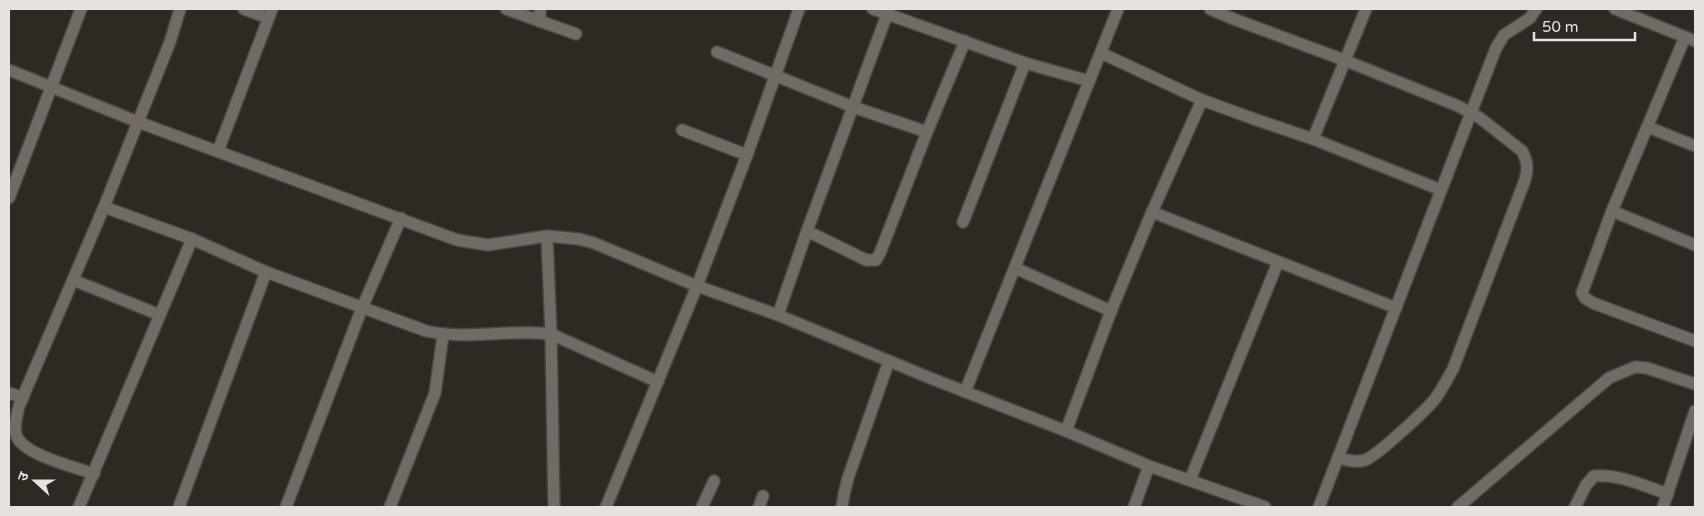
<svg xmlns="http://www.w3.org/2000/svg" width="1704" height="516" font-family="'Varela Round','Noto Sans Devanagari',sans-serif">
  <rect width="100%" height="100%" fill="#2f2923"/>
  <g fill="none" stroke-linecap="round" stroke-linejoin="round">
    <defs>
      <g id="minor">
        <path d="M244,9L268,18"/>
        <path d="M506,9L576,34"/>
        <path d="M540,9V21"/>
        <path d="M873,9L1025,63L1089,81"/>
        <path d="M1210,9L1231,18L1344,60L1458,106L1480,118L1522,151C1528,162 1528,169 1525,180L1453,369C1447,379 1442,390 1435,399C1426,410 1377,456 1365,460C1356,463 1347,460 1338,458"/>
        <path d="M1615,9L1695,41"/>
        <path d="M1685,37L1612,211L1582,293L1585,298L1593,303L1695,341"/>
        <path d="M717,52L853,107L927,132"/>
        <path d="M1101,53L1202,100L1254,119L1313,139L1441,190"/>
        <path d="M9,70L138,122L457,240L488,245L547,236L579,239L594,243L697,286L778,315L930,378L1066,431L1149,466L1265,507"/>
        <path d="M1648,127L1695,146"/>
        <path d="M682,130L747,155"/>
        <path d="M1313,139L1366,9"/>
        <path d="M218,151L272,9"/>
        <path d="M9,198L81,9"/>
        <path d="M104,207L192,239L266,272L426,331C467,340 509,329 551,334L658,382"/>
        <path d="M1612,211L1695,245"/>
        <path d="M1152,212L1396,308"/>
        <path d="M963,222L1025,63"/>
        <path d="M807,231L866,260H876L880,253L927,132L965,41"/>
        <path d="M547,236L551,334L554,507"/>
        <path d="M1015,268L1111,311"/>
        <path d="M73,280L160,315"/>
        <path d="M778,315L807,231L889,9"/>
        <path d="M965,392L1118,9"/>
        <path d="M9,393L23,398"/>
        <path d="M1066,431L1111,311L1152,212L1202,100"/>
        <path d="M94,474C75,467 25,455 17,437C13,427 17,416 19,406L104,207L170,42L180,9"/>
        <path d="M1190,480L1278,262"/>
        <path d="M79,507L192,239"/>
        <path d="M179,507L266,272"/>
        <path d="M286,507L362,308L401,218"/>
        <path d="M390,507L435,393L443,335"/>
        <path d="M606,507L697,286L747,155L799,9"/>
        <path d="M702,507L714,481"/>
        <path d="M759,507L763,496"/>
        <path d="M842,507L844,494L848,478L889,361"/>
        <path d="M1134,507L1149,466"/>
        <path d="M1319,507L1496,48L1504,35L1530,18L1536,9"/>
        <path d="M1458,507L1609,378L1635,367L1647,368L1695,384"/>
        <path d="M1575,507L1586,485L1594,476C1620,474 1644,486 1668,494"/>
        <path d="M1663,507L1695,411"/>
      </g>
    </defs>
    <use href="#minor" stroke="#4d4743" stroke-width="14"/>
    <use href="#minor" stroke="#726b65" stroke-width="11"/>
  </g>
  <rect width="1704" height="516" fill="none" stroke="#e7e2df" stroke-width="20"/>
  <g transform="translate(35 481) rotate(291)" stroke="#2f2923" stroke-width="4" paint-order="stroke">
  <path d="M0-4L9 19L0 12L-9 19Z" fill="#e7e2df"/>
  <text y="-8" font-size="14" font-weight="bold" text-anchor="middle" fill="#e7e2df">उ</text>
  </g>
  <path d="M1534 32v8h101v-8" fill="none" stroke="#e7e2df" stroke-width="2.5"/>
  <text x="1542" y="32" font-size="15" fill="#e7e2df" stroke="#2f2923" stroke-width="4" paint-order="stroke">50 m</text>
</svg>
